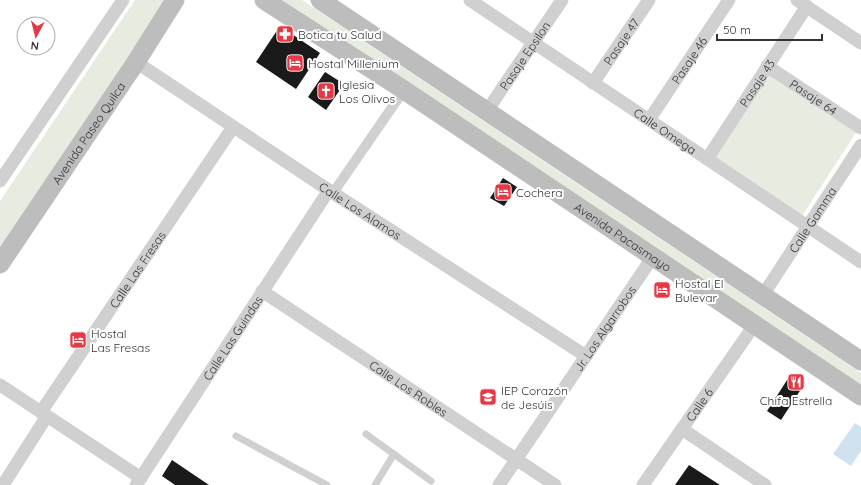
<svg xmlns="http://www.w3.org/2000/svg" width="861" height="485" font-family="Quicksand,sans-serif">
  <rect width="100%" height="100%" fill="#fff"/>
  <g fill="#e6ecdf">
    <path d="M135,0H166L0,249V201Z"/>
    <path d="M275,0H302L861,373V389Z"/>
    <path d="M767,70L857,131L802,216L712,156Z"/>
  </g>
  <path fill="#cfe2ee" d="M855,423L861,427V451L851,466L833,454Z"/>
  <g fill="#1a1a1a">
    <path d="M280,26L320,53L296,89L256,62Z"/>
    <path d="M325,72L344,84L326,110L308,97Z"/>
    <path d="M503,178L517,187L504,206L490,198Z"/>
    <path d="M791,374L805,383L781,420L767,411Z"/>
    <path d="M172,460L209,485H175L162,476Z"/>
    <path d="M689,465L720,485H675Z"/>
  </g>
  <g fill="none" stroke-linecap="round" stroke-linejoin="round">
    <g stroke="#d0d0d0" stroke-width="7">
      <path d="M366,434L431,481"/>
      <path d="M236,436L327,485"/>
      <path d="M375,485L394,454"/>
    </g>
    <path stroke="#d0d0d0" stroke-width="10" d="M333,193L404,90"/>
    <g stroke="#d0d0d0" stroke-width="13">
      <path id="s1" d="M470,0L861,262"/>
      <path d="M797,0L861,43"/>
      <path id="s2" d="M136,62L333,193L586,356"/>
      <path id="s3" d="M767,66L861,128"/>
      <path id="s4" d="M593,83L649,0"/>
      <path id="s5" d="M487,111L562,0"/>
      <path id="s6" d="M649,120L729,0"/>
      <path id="s7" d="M707,159L807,6"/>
      <path d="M0,181L123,0"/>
      <path id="s8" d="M262,291L555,485"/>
      <path id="s9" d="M763,295L861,145"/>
      <path d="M0,385L141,478"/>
      <path id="s10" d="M41,412L233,127"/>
      <path d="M682,429L765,485"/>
      <path d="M3,485L47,416"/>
      <path id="s11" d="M136,485L329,190"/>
      <path id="s12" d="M499,485L652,258"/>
      <path id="s13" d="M643,485L755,324"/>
    </g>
    <g stroke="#bdbdbd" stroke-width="19">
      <path id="s14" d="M264,0L404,90L861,396"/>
      <path d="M320,0L861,361"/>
      <path id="s15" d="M0,264L136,62L175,0"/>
    </g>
  </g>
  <defs>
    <symbol id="pharmacy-square" viewBox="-11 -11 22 22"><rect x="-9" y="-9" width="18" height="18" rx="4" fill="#e63946" stroke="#fff"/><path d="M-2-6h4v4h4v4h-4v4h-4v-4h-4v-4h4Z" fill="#fff"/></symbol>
    <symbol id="hotel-square" viewBox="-11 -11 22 22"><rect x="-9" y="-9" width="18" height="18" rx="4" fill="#e63946" stroke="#fff"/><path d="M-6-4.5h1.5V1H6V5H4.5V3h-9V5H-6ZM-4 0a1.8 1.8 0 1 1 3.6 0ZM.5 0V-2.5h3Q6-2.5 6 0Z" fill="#fff"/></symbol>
    <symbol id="church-square" viewBox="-11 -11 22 22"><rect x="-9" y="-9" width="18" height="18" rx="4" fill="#e63946" stroke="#fff"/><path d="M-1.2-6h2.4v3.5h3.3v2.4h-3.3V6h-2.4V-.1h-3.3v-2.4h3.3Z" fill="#fff"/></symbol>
    <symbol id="restaurant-square" viewBox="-11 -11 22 22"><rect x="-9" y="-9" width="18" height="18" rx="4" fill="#e63946" stroke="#fff"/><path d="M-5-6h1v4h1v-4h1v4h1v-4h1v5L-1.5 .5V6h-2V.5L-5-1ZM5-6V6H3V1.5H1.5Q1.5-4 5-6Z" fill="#fff"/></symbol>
    <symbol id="school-square" viewBox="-11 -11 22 22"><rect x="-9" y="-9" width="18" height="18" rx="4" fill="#e63946" stroke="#fff"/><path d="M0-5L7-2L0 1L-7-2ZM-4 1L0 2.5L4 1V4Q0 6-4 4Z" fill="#fff"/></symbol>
  </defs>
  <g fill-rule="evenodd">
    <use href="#pharmacy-square" x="275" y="24" width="20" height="20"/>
    <use href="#hotel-square" x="285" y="53" width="20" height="20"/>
    <use href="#church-square" x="316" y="81" width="20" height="20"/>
    <use href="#hotel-square" x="493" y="182" width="20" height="20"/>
    <use href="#hotel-square" x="652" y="280" width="20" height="20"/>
    <use href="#hotel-square" x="68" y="330" width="20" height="20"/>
    <use href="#restaurant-square" x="786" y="372" width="20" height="20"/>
    <use href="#school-square" x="478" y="387" width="20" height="20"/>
  </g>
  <g text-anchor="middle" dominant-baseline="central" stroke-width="4" stroke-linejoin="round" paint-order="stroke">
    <g font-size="12" fill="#333" stroke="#fff" text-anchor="start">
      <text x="298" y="34">Botica tu Salud</text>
      <text x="308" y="63">Hostal Millenium</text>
      <text x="339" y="84">Iglesia<tspan x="339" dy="14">Los Olivos</tspan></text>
      <text x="516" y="192">Cochera</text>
      <text x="675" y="283">Hostal El<tspan x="675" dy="14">Bulevar</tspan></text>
      <text x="91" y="333">Hostal<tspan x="91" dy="14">Las Fresas</tspan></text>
      <text x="501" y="390">IEP Corazón<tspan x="501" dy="14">de Jesúis</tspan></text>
      <text x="796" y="400" text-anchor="middle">Chifa Estrella</text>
    </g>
    <g font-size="12" fill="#333" stroke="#fff">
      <text stroke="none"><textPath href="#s4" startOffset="50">Pasaje 47</textPath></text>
      <text stroke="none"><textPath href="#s5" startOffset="67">Pasaje Epsilon</textPath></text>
      <text stroke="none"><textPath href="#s6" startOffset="72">Pasaje 46</textPath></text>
      <text stroke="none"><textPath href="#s7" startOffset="91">Pasaje 43</textPath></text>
      <text stroke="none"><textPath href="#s3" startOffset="56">Pasaje 64</textPath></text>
      <text stroke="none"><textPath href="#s1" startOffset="235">Calle Omega</textPath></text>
      <text stroke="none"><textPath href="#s15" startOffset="158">Avenida Paseo Quilca</textPath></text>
      <text stroke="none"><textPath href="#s2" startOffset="269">Calle Los Alamos</textPath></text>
      <text stroke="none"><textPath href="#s9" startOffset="90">Calle Gamma</textPath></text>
      <text stroke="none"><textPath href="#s14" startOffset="430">Avenida Pacasmayo</textPath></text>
      <text stroke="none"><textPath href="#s10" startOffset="172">Calle Las Fresas</textPath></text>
      <text stroke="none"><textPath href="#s12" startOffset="189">Jr. Los Algarrobos</textPath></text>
      <text stroke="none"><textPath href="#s11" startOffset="176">Calle Las Guindas</textPath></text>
      <text stroke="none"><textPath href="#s8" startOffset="176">Calle Los Robles</textPath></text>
      <text stroke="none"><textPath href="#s13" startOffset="98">Calle 6</textPath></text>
    </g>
  </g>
  <g transform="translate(36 36) rotate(187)"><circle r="19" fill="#ffffff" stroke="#adadad"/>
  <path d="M0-3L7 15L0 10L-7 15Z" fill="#e63946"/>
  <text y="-6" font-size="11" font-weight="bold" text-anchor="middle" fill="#333333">N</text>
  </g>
  <path d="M717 34v6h105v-6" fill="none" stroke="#333333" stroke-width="2"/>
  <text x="723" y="34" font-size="12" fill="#333333" stroke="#ffffff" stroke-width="3" paint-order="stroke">50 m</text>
</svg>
